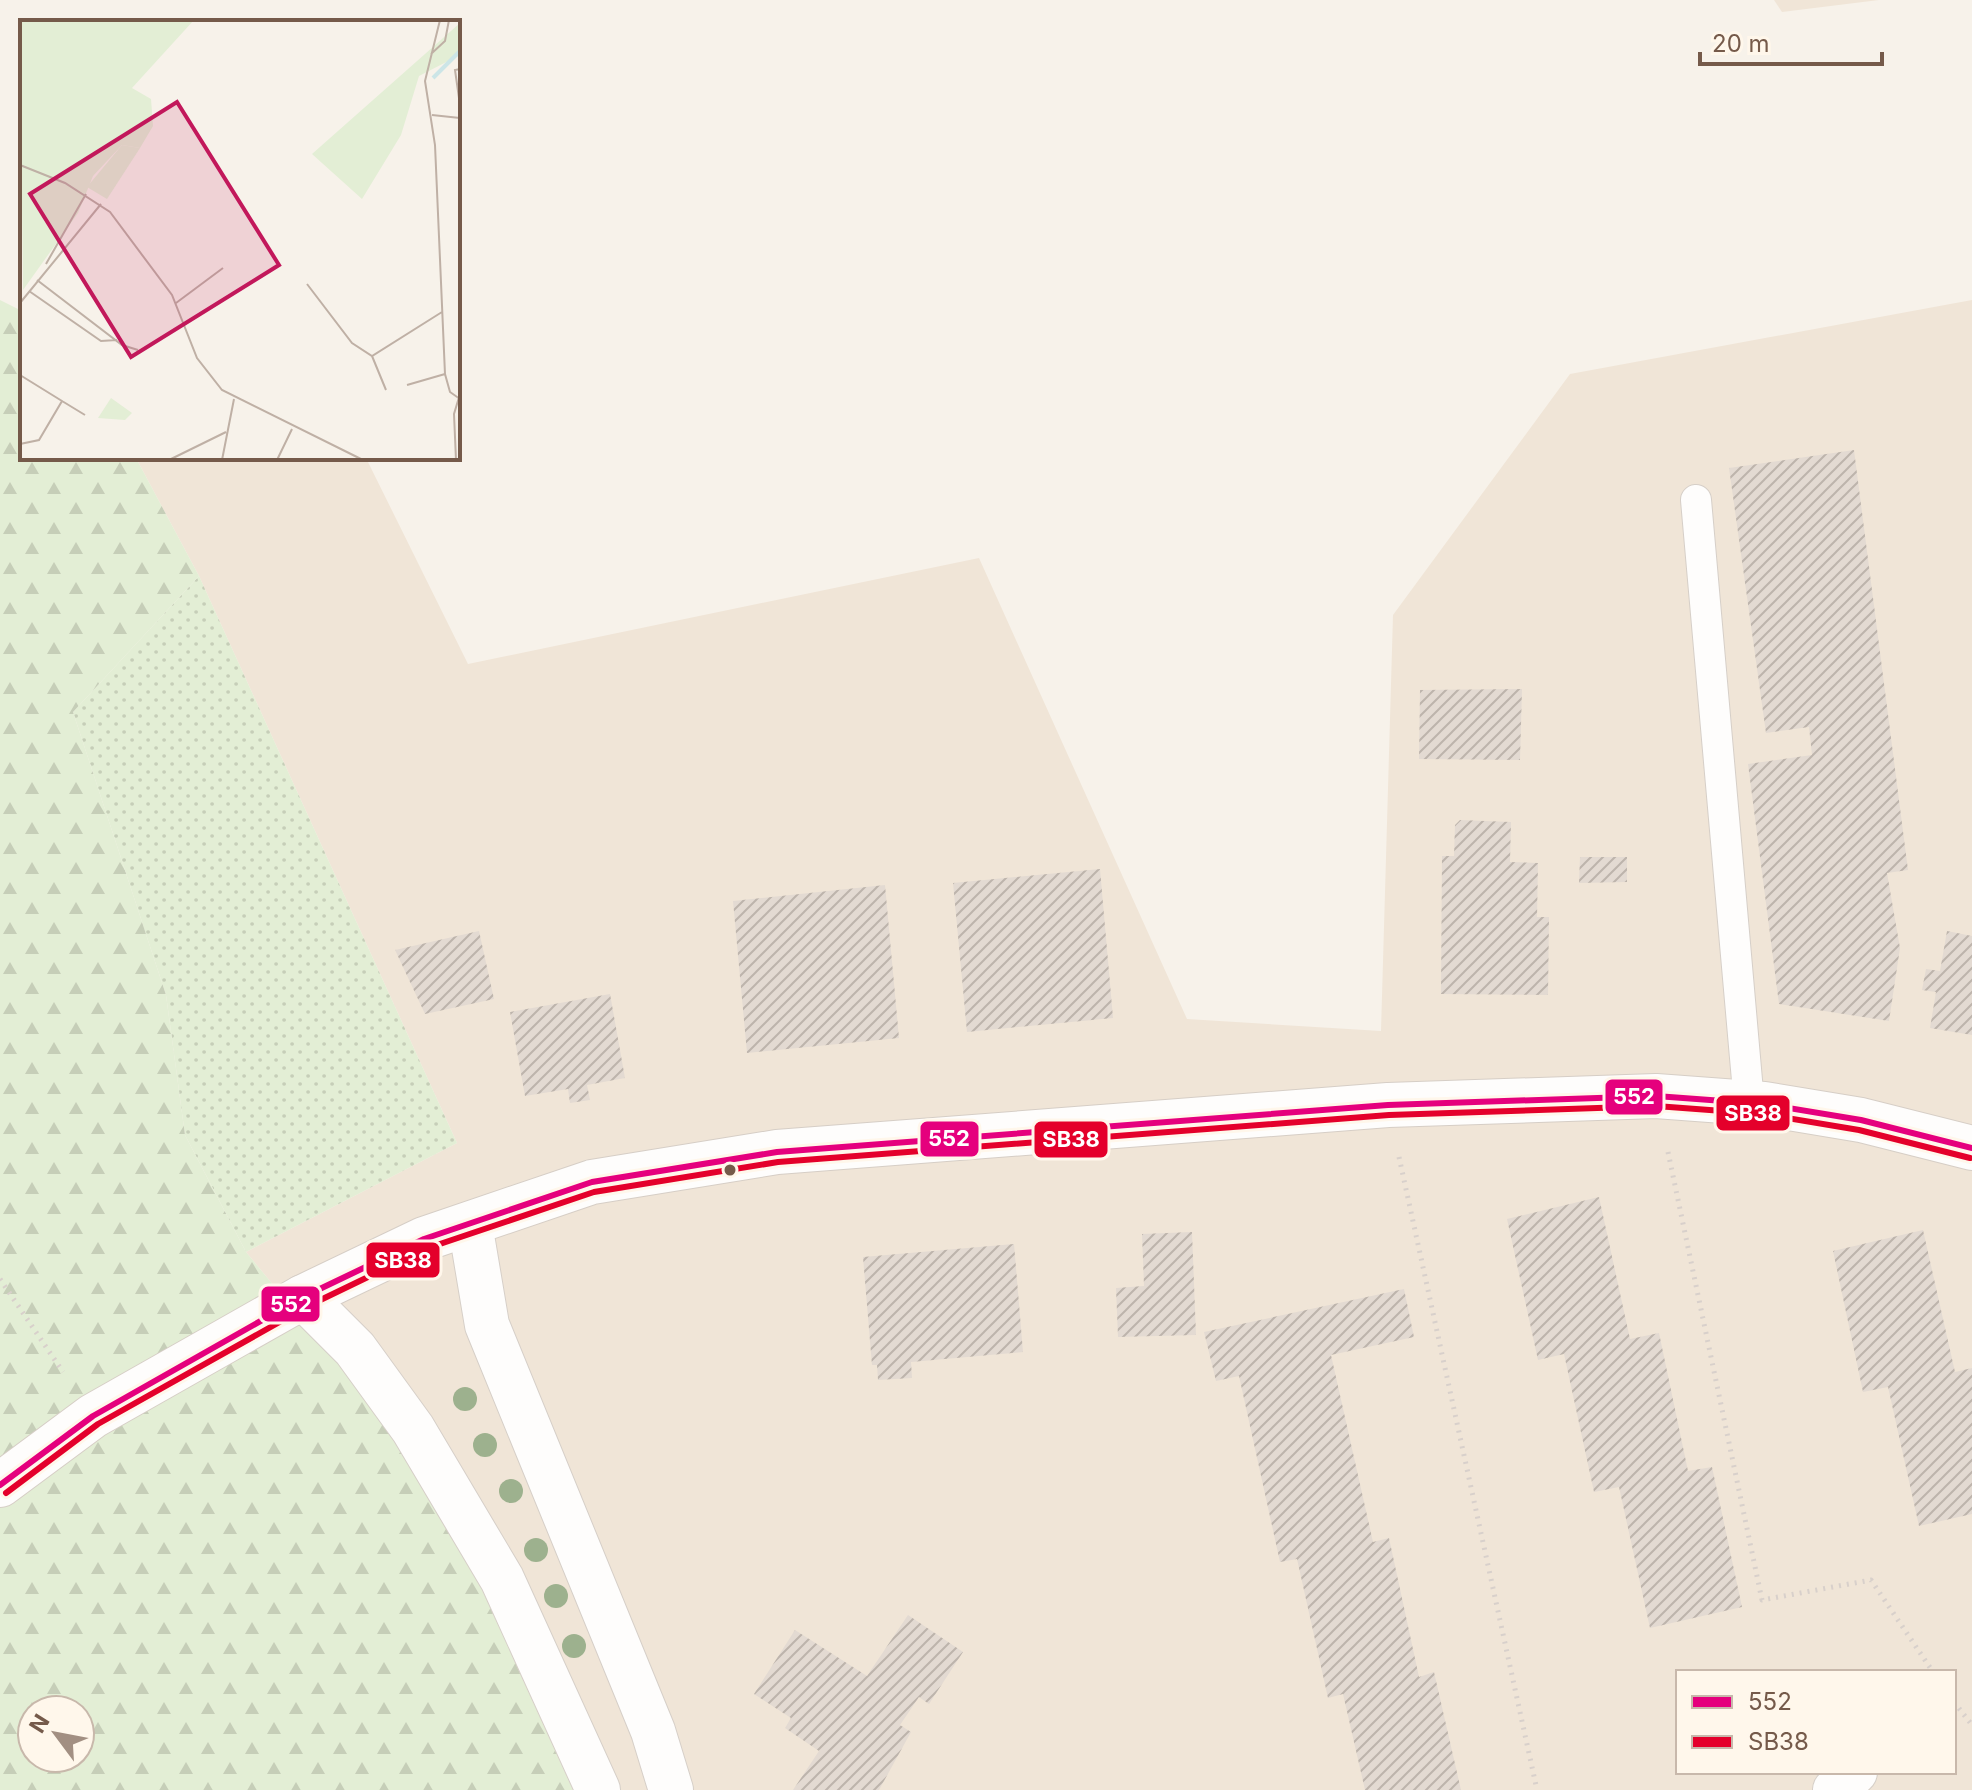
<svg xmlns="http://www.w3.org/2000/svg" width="1972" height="1790" font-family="Inter,sans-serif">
  <defs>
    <pattern id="grass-dots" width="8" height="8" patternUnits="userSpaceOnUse" patternTransform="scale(2)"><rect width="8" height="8" fill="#e3eed5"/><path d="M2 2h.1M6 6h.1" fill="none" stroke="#c6ceb8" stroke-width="1.8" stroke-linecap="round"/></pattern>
    <pattern id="forest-firs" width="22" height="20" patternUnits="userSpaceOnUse" patternTransform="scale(2)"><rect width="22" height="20" fill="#e3eed5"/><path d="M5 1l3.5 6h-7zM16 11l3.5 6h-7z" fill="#c6ceb8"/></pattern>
    <pattern id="building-hatch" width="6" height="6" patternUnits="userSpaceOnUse" patternTransform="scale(2)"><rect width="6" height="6" fill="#e3dad2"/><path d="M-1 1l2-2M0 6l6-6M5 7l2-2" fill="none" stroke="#bdb4ac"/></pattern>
  </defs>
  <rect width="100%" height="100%" fill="#f7f2ea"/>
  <g fill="#f0e5d7" fill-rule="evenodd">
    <path d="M1774,0H1879L1782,12Z"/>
    <path d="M1972,300V1790H573L430,1475L246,1252L457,1143L199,576L136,458H366L468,664L979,558L1187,1019L1381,1031L1393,615L1570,374ZM1678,1672H1954V1772H1678Z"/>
  </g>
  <path fill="url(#grass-dots)" d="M199,576L457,1143L246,1252L185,1135L166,995L73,712Z"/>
  <path fill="url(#forest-firs)" fill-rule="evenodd" d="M0,300L22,311V458H136L199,576L73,712L166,995L185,1135L246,1252L430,1475L573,1790H0ZM32,1710H80V1758H32Z"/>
  <g fill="url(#building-hatch)">
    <path d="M1854,450L1908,870L1887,873L1900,948L1889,1021L1779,1004L1748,764L1812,755L1809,727L1766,733L1729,468Z"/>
    <path d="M1522,689L1520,760L1419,759L1420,690Z"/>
    <path d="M1460,820L1511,822L1510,862L1538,863L1537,917H1549L1548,995L1441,994L1442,856H1454L1455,825Z"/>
    <path d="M1580,857H1627V882L1579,883Z"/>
    <path d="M1100,869L1113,1018L967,1032L953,883Z"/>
    <path d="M885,885L899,1038L747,1053L733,901Z"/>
    <path d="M479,931L494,999L425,1014L395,950Z"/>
    <path d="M1947,931L1972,936V1035L1930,1028L1936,992L1922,990L1926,969L1940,971Z"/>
    <path d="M610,994L625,1078L587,1085L590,1100L570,1103L568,1089L525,1096L510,1012Z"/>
    <path d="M1599,1197L1630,1339L1659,1333L1688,1471L1712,1467L1742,1607L1650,1628L1619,1487L1594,1492L1564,1354L1538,1360L1507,1219Z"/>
    <path d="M1923,1230L1955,1372L1972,1368V1514L1919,1526L1888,1387L1863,1392L1833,1251Z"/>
    <path d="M1192,1232L1196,1335L1118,1337L1116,1288L1144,1286L1142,1234Z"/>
    <path d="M1014,1244L1023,1352L911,1362L912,1378L878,1380L877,1365H872L863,1257Z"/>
    <path d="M1404,1289L1414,1337L1331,1355L1373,1542L1389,1538L1419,1677L1434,1672L1461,1790H1365L1343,1694L1328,1698L1297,1559L1280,1562L1239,1376L1216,1381L1204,1332Z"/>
    <path d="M908,1615L963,1652L929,1704L919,1697L900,1725L911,1732L879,1790H793L819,1751L785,1728L791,1718L754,1694L795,1630L867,1676Z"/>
  </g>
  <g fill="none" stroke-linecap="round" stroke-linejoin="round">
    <defs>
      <path id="lane" d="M1696,500L1749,1103"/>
      <g id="street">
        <path d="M470,1224L487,1325L653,1731L671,1790"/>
        <path d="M303,1297L355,1349L413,1429L502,1579L598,1790"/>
        <path d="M1835,1790L1855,1772"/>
      </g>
      <path id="secondary" d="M0,1485L93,1416L303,1297L424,1239L592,1182L777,1152L1388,1105L1656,1096L1764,1104L1861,1120L1972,1148"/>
    </defs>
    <use href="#lane" stroke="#d6cfc8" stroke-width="32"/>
    <use href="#street" stroke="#d6cfc8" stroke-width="46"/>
    <use href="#secondary" stroke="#d6cec6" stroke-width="46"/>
    <g stroke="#d8d0cb" stroke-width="5" stroke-dasharray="2 6" stroke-linecap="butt">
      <path d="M1668,1152L1762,1600L1871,1580L1933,1672"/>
      <path d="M1399,1157L1537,1790"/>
      <path d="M0,1279L63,1372"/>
      <path d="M1954,1702L1972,1725"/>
    </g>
    <use href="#lane" stroke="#fefdfc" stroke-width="30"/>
    <use href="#street" stroke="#fefdfc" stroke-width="44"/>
    <use href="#secondary" stroke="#fefdfc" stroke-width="44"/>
    <defs>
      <path id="bus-1" d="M0,1485L93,1416L303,1297L424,1239L592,1182L777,1152L1388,1105L1656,1096L1764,1104L1861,1120L1972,1148"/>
      <path id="bus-2" d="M6,1493L98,1424L308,1306L428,1248L594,1192L778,1162L1389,1115L1656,1106L1763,1114L1859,1130L1970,1158"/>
    </defs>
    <use href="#bus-1" stroke="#fff7eb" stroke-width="12"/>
    <use href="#bus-2" stroke="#fff7eb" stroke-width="12"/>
    <use href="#bus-1" stroke="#e5007d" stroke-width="6"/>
    <use href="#bus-2" stroke="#e4002b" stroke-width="6"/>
  </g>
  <g fill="#9db18e">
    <circle cx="465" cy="1399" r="12"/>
    <circle cx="485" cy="1445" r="12"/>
    <circle cx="511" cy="1491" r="12"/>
    <circle cx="536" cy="1550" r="12"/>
    <circle cx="556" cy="1596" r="12"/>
    <circle cx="574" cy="1646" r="12"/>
  </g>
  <circle fill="#755a4a" stroke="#fff7eb" stroke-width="3" cx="730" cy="1170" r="7"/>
  <g transform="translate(20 20)">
    <rect width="440" height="440" fill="#f7f2ea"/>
    <path d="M102,125L120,128L87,179L67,167Z" fill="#e3eed5"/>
    <path d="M0,0H174L112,68L131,79L133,106L120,128L102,125L73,156L58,193L3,270ZM440,3V35L399,56L381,115L342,179L292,134Z" fill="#e3eed5"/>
    <path d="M91,378L112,393L105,400L78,398Z" fill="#e3eed5"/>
    <path fill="none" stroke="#cce5e7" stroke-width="4" d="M413,58L440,31"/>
    <path fill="none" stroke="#bfb0a5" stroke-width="2" d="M420,0L405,61L415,125L425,354L430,372L440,379M411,34L425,21L429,0M440,49L435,50L440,85M412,95L440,98M0,145L45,163L90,192L152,275L177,338L202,370L343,440M26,244L66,174M17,260L102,325L118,330M287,264L332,323L352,336L422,292M9,271L81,321L97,320M0,283L81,184M156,283L203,248M352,336L366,370M0,355L42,381L19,420L0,424M387,365L425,354M42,381L65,395M149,440L206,412M202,440L214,379M257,440L272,409M436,440L434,394L440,374"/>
    <path fill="#c2185b" fill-opacity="0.15" stroke="#c2185b" stroke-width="4" d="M157,82L259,245L111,337L10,174Z"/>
    <rect width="440" height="440" fill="none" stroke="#755a4a" stroke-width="4"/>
  </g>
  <g stroke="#fff7eb" stroke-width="3">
    <rect x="1604" y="1078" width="60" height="38" rx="8" fill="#e5007d"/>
    <rect x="1715" y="1094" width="76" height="38" rx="8" fill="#e4002b"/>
    <rect x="919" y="1120" width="61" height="38" rx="8" fill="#e5007d"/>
    <rect x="1033" y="1120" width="76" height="39" rx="8" fill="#e4002b"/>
    <rect x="365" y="1241" width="76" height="38" rx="8" fill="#e4002b"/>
    <rect x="260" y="1285" width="61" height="38" rx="8" fill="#e5007d"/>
  </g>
  <g font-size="22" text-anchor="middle" font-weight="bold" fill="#fff">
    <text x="1634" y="1104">552</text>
    <text x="1753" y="1121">SB38</text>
    <text x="949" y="1146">552</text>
    <text x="1071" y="1147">SB38</text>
    <text x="403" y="1268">SB38</text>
    <text x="291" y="1312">552</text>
  </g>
  <rect x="1676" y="1670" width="280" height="104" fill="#fff7eb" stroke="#c8b8ab" stroke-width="2"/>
  <rect x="1692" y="1696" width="40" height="12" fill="#e5007d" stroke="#c8b8ab" stroke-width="2"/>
  <text x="1748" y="1710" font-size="24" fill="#755a4a">552</text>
  <rect x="1692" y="1736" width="40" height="12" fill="#e4002b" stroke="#c8b8ab" stroke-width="2"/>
  <text x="1748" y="1750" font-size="24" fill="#755a4a">SB38</text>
  <g transform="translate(56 1734) rotate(302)"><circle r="38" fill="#fff7eb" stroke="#c8b8ab" stroke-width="2"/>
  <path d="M0-6L14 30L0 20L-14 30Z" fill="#a28f82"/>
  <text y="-12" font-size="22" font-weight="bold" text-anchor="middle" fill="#755a4a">N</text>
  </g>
  <path d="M1700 52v12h182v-12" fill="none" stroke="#755a4a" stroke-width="4"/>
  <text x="1712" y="52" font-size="24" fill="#755a4a" stroke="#fff7eb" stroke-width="6" paint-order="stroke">20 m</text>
</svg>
